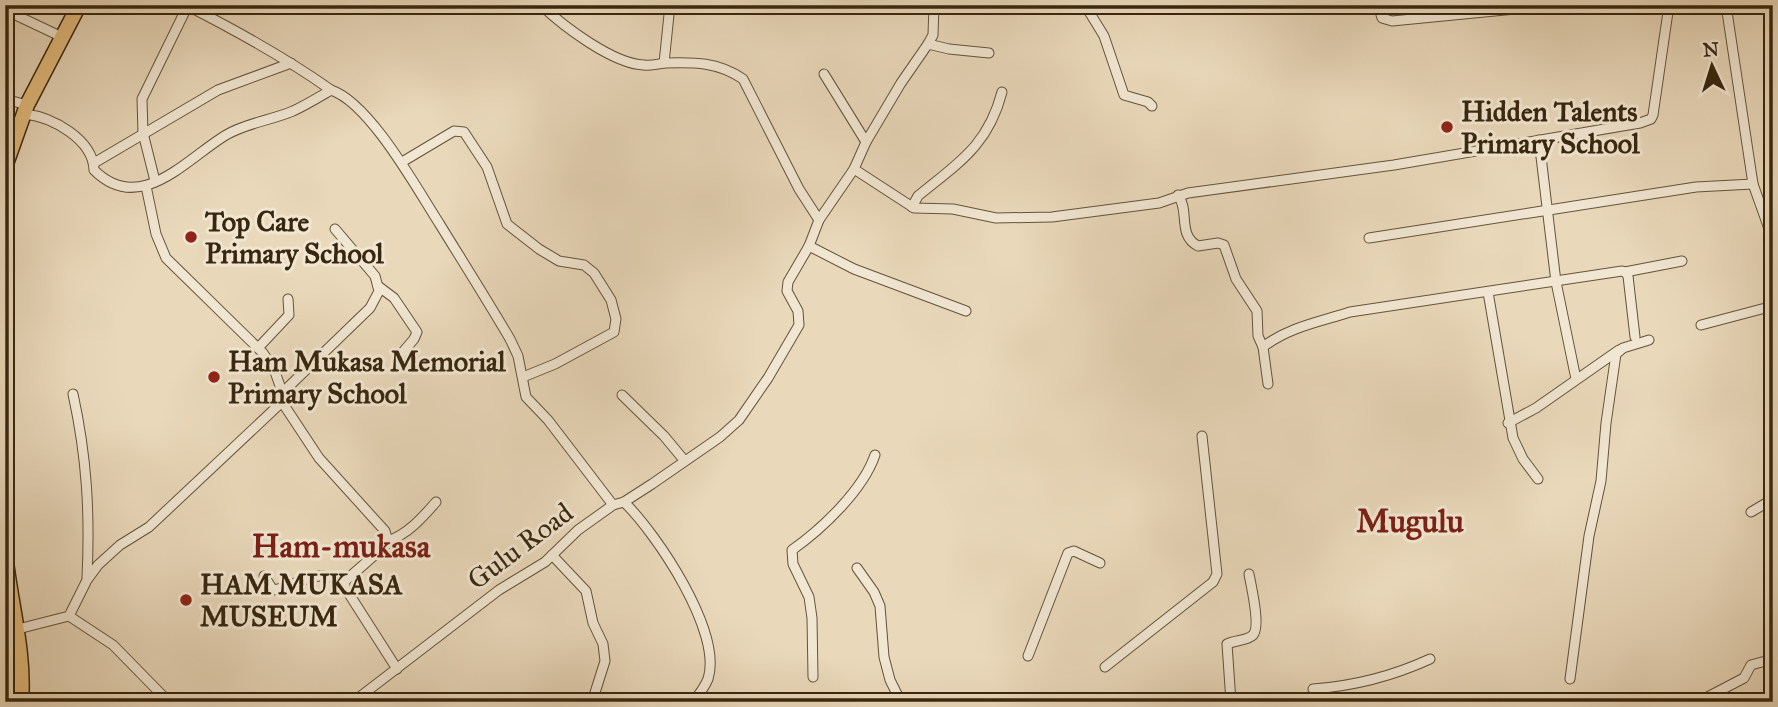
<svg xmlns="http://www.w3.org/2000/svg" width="1778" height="707" font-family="'IM FELL Great Primer',serif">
  <rect width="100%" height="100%" fill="#e9d8ba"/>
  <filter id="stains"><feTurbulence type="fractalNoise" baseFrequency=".00286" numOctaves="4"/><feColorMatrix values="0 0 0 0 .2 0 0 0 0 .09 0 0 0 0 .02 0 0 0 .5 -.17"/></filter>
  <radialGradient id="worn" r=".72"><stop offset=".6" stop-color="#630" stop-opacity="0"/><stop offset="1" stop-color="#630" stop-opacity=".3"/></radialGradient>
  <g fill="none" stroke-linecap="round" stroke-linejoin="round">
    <defs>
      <g id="minor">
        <path d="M541,5C563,26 613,64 644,65C651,66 658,64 665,63C695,62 718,62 743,79L799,189L819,220"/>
        <path d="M1085,5L1104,36L1124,95L1148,102L1152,106"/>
        <path d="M1378,5L1382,18L1392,21L1557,5"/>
        <path d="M1726,5L1753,184L1773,240"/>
        <path d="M1763,5L1773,19"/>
        <path d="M188,6C237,31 286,58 331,90C370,103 417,189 439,223C463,262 487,300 510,339L518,356L526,397L548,420L613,505"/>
        <path d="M5,10L62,37"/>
        <path d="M928,44L949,49L989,53"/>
        <path d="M664,63L670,5"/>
        <path d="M824,74L866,142"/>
        <path d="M5,99L27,105"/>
        <path d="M25,114C52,117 93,139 94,170C140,216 186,159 226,135C246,123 272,120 293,111C306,105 319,97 331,90"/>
        <path d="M1539,140L1556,282L1576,379"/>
        <path d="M402,162L454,131L464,132L487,167L507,224L539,249L559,261L584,265L594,273L611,300L616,319L614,332L555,364L523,377"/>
        <path d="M94,163L218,90L291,63"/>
        <path d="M854,169L914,208L953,209L996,218L1052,217L1159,203L1188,193L1394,165L1640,123L1651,119L1653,115L1669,5"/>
        <path d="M155,181L143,133L142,99L188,5"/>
        <path d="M146,186L156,234L166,258L263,353L274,369L280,386L282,402L319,458L385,531L388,541L386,545L345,581L344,586L397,669"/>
        <path d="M1178,195C1190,211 1177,235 1198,246L1218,243L1224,245L1236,279L1257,311L1258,336L1263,347"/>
        <path d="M912,207L918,196C958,163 988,146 1002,92"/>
        <path d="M1369,238L1696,187L1753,184"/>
        <path d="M809,246L854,269L966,311"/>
        <path d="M1625,272L1628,276L1635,337"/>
        <path d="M378,286L394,298L417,332L414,339L402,353"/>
        <path d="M1488,292L1513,438L1523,459L1538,479"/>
        <path d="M1701,325L1773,306"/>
        <path d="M258,348L289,315L288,299"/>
        <path d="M1268,384L1263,347C1289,327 1319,322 1350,312L1622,271L1625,272L1682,261"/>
        <path d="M73,394C87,458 90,513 87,578"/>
        <path d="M281,394L370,308L379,291L375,276L335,229"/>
        <path d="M622,395L664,436L684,460"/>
        <path d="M1508,423L1536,408L1619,350"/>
        <path d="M624,502C656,533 723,632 708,679C705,686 698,696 693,702"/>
        <path d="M1751,512L1773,499"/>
        <path d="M388,541C408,534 422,518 436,502"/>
        <path d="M552,555L586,591L593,623L603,644L605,661L592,702"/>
        <path d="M857,568L874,592L880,606L884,657L890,680L901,702"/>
        <path d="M264,576L273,590C299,586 319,564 345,585"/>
        <path d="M69,616L113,645L165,698"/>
        <path d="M18,629L69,616L87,580L98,565L120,545L149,527L282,402"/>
        <path d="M1028,656L1068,553L1074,551L1100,563"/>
        <path d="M1105,667L1213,582L1217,574L1202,436"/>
        <path d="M813,677L812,618L809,597L793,564L792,550C822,529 863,490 875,455"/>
        <path d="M1570,679L1589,536L1601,481L1606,423L1616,354L1623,348L1649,340"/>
        <path d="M1313,689C1354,686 1393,676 1430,659"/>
        <path d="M353,702L499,590L545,562L578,530L613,505L624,502L652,484L720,437L739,420L768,378L799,325L798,311L787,291L788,282L809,246L819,220L854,169L866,142L901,83L928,44L933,35L934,5"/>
        <path d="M1231,702L1227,644C1235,640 1247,641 1253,635C1261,626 1251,586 1249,574"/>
        <path d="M1698,702L1744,678L1751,665L1773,659"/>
      </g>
      <g id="primary">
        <path d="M5,167L27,105L79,5"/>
        <path d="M5,553C10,602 25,652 21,702"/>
      </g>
    </defs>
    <use href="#minor" stroke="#64533a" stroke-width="11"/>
    <use href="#primary" stroke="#38270f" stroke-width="17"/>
    <use href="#minor" stroke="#f1e6d2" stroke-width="9"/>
    <use href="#primary" stroke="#e4bc7d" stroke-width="14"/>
  </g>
  <g fill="#8f2418" stroke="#f1e6d2" stroke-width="2.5">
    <circle cx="1447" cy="127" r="7"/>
    <circle cx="191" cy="237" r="7"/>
    <circle cx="214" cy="377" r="7"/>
    <circle cx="186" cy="600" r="7"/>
  </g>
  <g text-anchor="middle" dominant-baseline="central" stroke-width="6" stroke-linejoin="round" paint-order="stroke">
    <g font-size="28" font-weight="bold" fill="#38270f" stroke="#f1e6d2" text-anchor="start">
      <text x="1461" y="111">Hidden Talents<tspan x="1461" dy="32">Primary School</tspan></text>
      <text x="205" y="221">Top Care<tspan x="205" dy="32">Primary School</tspan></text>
      <text x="228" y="361">Ham Mukasa Memorial<tspan x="228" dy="32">Primary School</tspan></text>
      <text x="200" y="584">HAM MUKASA<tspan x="200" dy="32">MUSEUM</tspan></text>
    </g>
    <g font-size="28" fill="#38270f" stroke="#f1e6d2">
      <text transform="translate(520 546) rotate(-37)">Gulu Road</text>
    </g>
    <g font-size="32" font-weight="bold" fill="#7a1f14" stroke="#f1e6d2">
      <text x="1410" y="521">Mugulu</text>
      <text x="341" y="546">Ham-mukasa</text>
    </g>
  </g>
  <rect width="1778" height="707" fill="none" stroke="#e9d8ba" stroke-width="28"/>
  <rect x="7" y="7" width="1764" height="693" fill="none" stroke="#38270f" stroke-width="3.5"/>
  <rect x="14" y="14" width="1750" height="679" fill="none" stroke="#38270f" stroke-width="2"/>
  <g transform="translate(1712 66) rotate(356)" stroke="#f1e6d2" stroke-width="5" paint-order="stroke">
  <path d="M0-5L12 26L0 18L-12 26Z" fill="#38270f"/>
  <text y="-10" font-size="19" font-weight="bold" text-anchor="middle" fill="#38270f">N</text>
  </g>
  <rect width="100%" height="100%" filter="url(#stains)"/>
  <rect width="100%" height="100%" fill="url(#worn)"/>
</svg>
